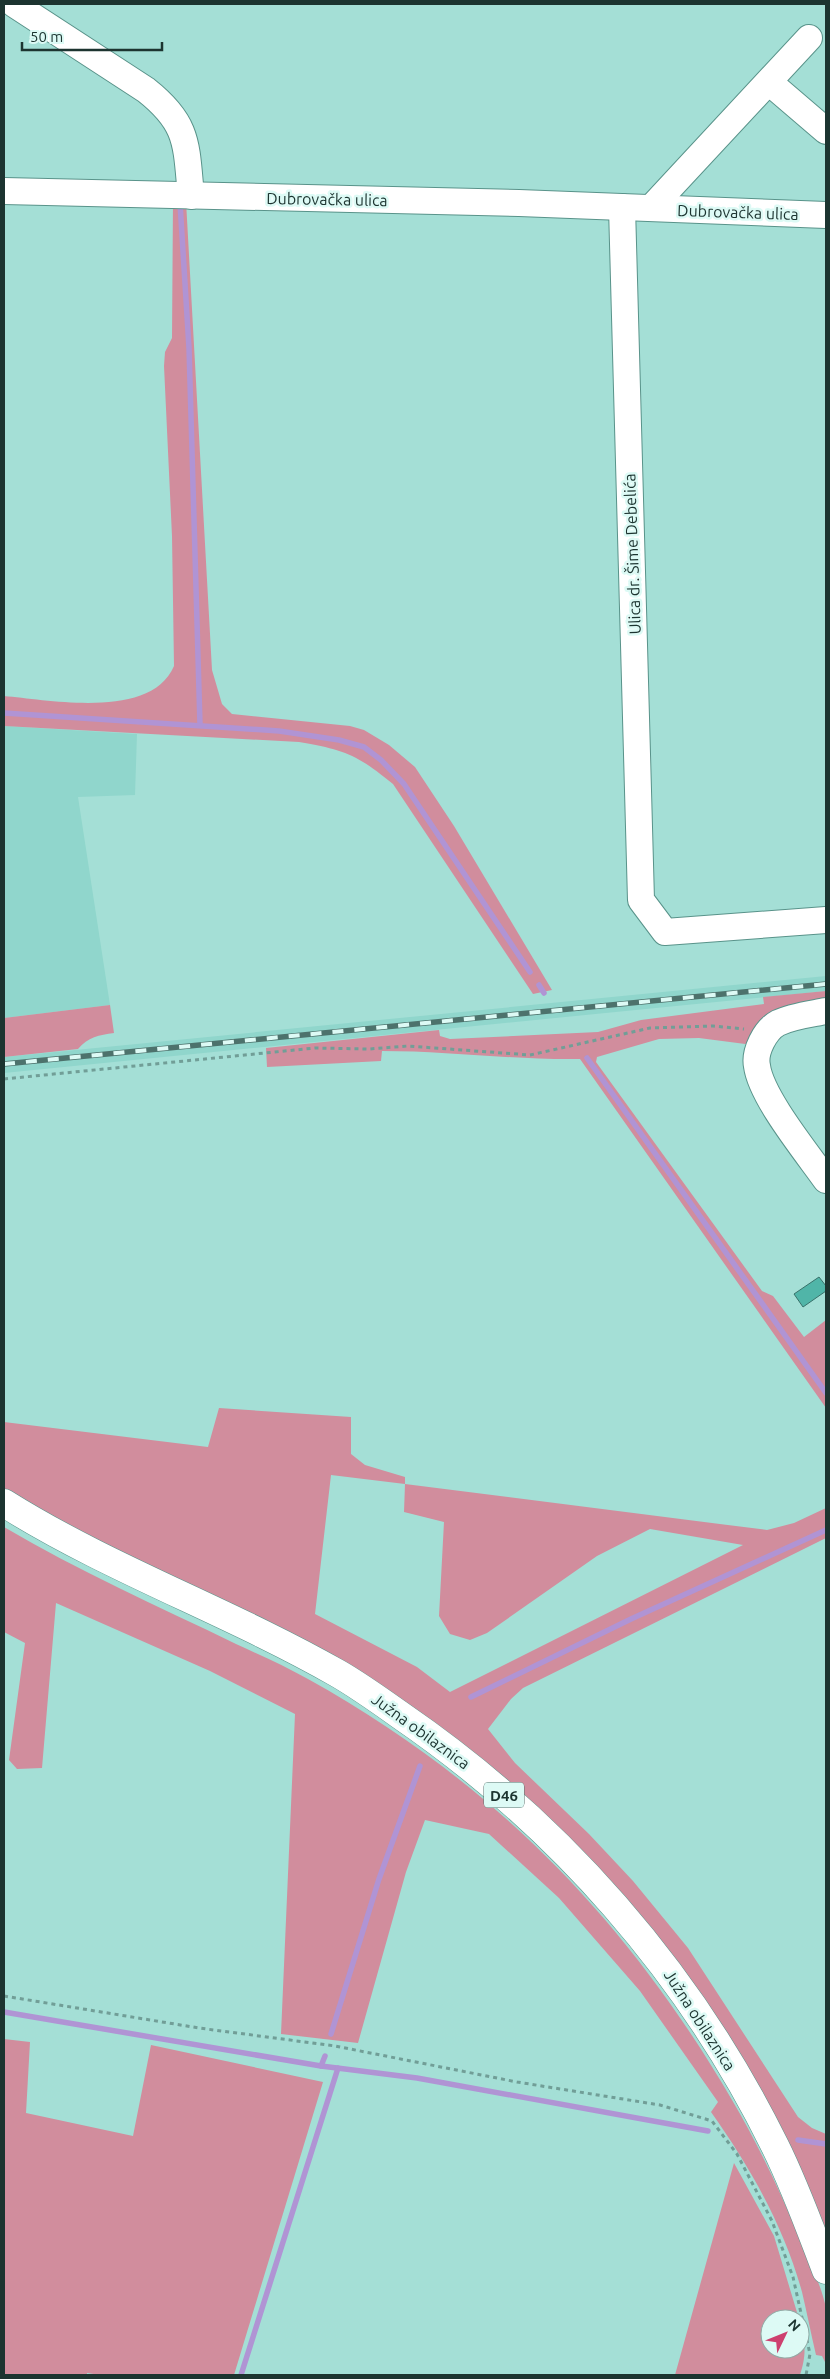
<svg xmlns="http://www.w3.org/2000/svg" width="830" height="2379" font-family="Ubuntu,sans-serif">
  <rect width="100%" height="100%" fill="#a4dfd6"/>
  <g fill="#90d6cc">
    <path d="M4,726L137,734L135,795L78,797L110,1005L4,1018Z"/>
    <path d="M826,976V991L4,1073V1057Z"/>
  </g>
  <g fill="#d18d9d" fill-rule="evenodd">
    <path d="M173,201H186L212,670L222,704L232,714L350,726L364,730L389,745L415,767L454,826L552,990L533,994L393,784C356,754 345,750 299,742L4,726V696C50,700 151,720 174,666L172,536L164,366L165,352L172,338Z"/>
    <path d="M826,991V1007L753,1045L699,1038L659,1039L597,1057L596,1062L762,1291L773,1296L804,1337L826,1320V1408L580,1059C514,1060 448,1051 382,1051L381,1061L267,1067L266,1048L439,1030L440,1036L450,1039L598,1032L641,1020L764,1004L763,997Z"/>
    <path d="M110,1005L114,1033C99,1035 88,1037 78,1049L4,1057V1018Z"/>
    <path d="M219,1408L351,1417V1454L365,1465L405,1477V1484L767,1530L794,1523L826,1508V1538L523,1688L511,1699L488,1729L515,1763L589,1834L633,1881L688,1948L798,2117L812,2128L826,2134V2242L793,2163L528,1804L4,1488V1422L208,1447ZM331,1475L405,1484L404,1512L444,1522L439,1616L450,1634L470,1640L487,1633L597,1556L650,1529L743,1545L450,1692L417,1667L315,1614Z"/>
    <path d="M4,1527C78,1571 158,1606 236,1644C260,1655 285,1666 308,1679C493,1782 626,1918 732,2100C758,2144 780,2191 800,2239C809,2261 821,2284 826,2308C829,2325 826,2346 826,2364L822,2356L816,2355C811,2334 807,2313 802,2292C784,2226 750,2167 711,2112L718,2102L640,1991L559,1898L489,1834L425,1820L406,1872L358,2043L281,2034L295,1714L210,1671L56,1603L42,1768L17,1769L9,1760L25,1643L4,1632Z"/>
    <path d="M4,2039L30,2042L26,2113L133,2136L151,2045L323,2082L234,2375H100L87,2373V2375H4Z"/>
    <path d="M734,2163L774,2236L799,2319H770V2349H800V2322C805,2344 807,2353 800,2375H675Z"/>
  </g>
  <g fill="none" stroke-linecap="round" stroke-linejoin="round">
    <g stroke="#b094d4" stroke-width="5.5">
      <path d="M180,203L189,348L200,725"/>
      <path d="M4,713L279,731L339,740L364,747L381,760L404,784L530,972"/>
      <path d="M539,985L544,993"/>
      <path d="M587,1058L826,1393"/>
      <path d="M471,1697L631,1619L826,1530"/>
      <path d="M4,2012L321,2066L417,2078L708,2131"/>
      <path d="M331,2034L379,1879L420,1766"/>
      <path d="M321,2066L325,2056"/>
      <path d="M798,2140L826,2144"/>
      <path d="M241,2375L338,2068"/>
    </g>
  </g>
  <path fill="#50b5a8" stroke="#38716a" d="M819,1277L826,1286V1291L803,1307L794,1294Z"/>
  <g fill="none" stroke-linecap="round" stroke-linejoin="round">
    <defs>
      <g id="minor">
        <path d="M14,4L146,90C189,124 186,144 191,196"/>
        <path d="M769,82L826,131"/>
        <path d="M4,191L519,203L826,215"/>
        <path d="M622,207L641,900L665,932L826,920"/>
        <path d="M651,208L809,38"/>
        <path d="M826,1011C811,1014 792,1016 778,1023C765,1030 754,1052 757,1066C761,1097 807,1153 826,1180"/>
      </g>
      <path id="major" d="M4,1503C109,1569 228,1611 337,1673C358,1685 379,1700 400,1715C559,1824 690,1973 775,2146C795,2186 810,2228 826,2270"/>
    </defs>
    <use href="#minor" stroke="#59938a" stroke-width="28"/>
    <use href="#major" stroke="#59938a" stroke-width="29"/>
    <g stroke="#719e97" stroke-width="3" stroke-dasharray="4 4" stroke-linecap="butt">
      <path d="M4,1079L315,1048L369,1049L408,1046L530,1055L650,1028L713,1026L744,1029"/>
      <path d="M4,1996L199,2028L335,2046L517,2082L660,2105L712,2121L737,2154L772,2221L793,2277L810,2354L806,2375"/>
    </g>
    <use href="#minor" stroke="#fff" stroke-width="26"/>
    <use href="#major" stroke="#fff" stroke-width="28"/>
    <defs>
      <path id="rail" d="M4,1064L826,984"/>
    </defs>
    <use href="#rail" stroke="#4d726c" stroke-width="5.5"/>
    <use href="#rail" stroke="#ddfaf5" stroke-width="4" stroke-dasharray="11" stroke-linecap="butt"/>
  </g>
  <g text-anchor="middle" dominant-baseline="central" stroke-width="5" stroke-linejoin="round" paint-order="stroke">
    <rect fill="#ddfaf5" stroke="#566f6b" stroke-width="1" x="484" y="1782.5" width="40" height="25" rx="4"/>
    <g font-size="15" font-weight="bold" fill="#1c3430">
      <text x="504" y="1795">D46</text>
    </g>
    <g font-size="16" fill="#1c3430" stroke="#ddfaf5">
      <text transform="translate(327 199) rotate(1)">Dubrovačka ulica</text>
      <text transform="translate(738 212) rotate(2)">Dubrovačka ulica</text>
      <text transform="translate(632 554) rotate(-92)">Ulica dr. Šime Debelića</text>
      <text transform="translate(421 1731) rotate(36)">Južna obilaznica</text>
      <text transform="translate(700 2020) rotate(57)">Južna obilaznica</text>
    </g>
  </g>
  <rect width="830" height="2379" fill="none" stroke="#1c3430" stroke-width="10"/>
  <g transform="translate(785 2334) rotate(47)"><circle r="24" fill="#ddfaf5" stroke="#90aba6"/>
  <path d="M0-4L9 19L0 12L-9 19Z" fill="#cd406f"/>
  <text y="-8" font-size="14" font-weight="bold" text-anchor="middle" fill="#1c3430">N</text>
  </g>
  <path d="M22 42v8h140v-8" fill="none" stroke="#1c3430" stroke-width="2.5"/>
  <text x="30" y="42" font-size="15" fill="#1c3430" stroke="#ddfaf5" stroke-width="4" paint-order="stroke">50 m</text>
</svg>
